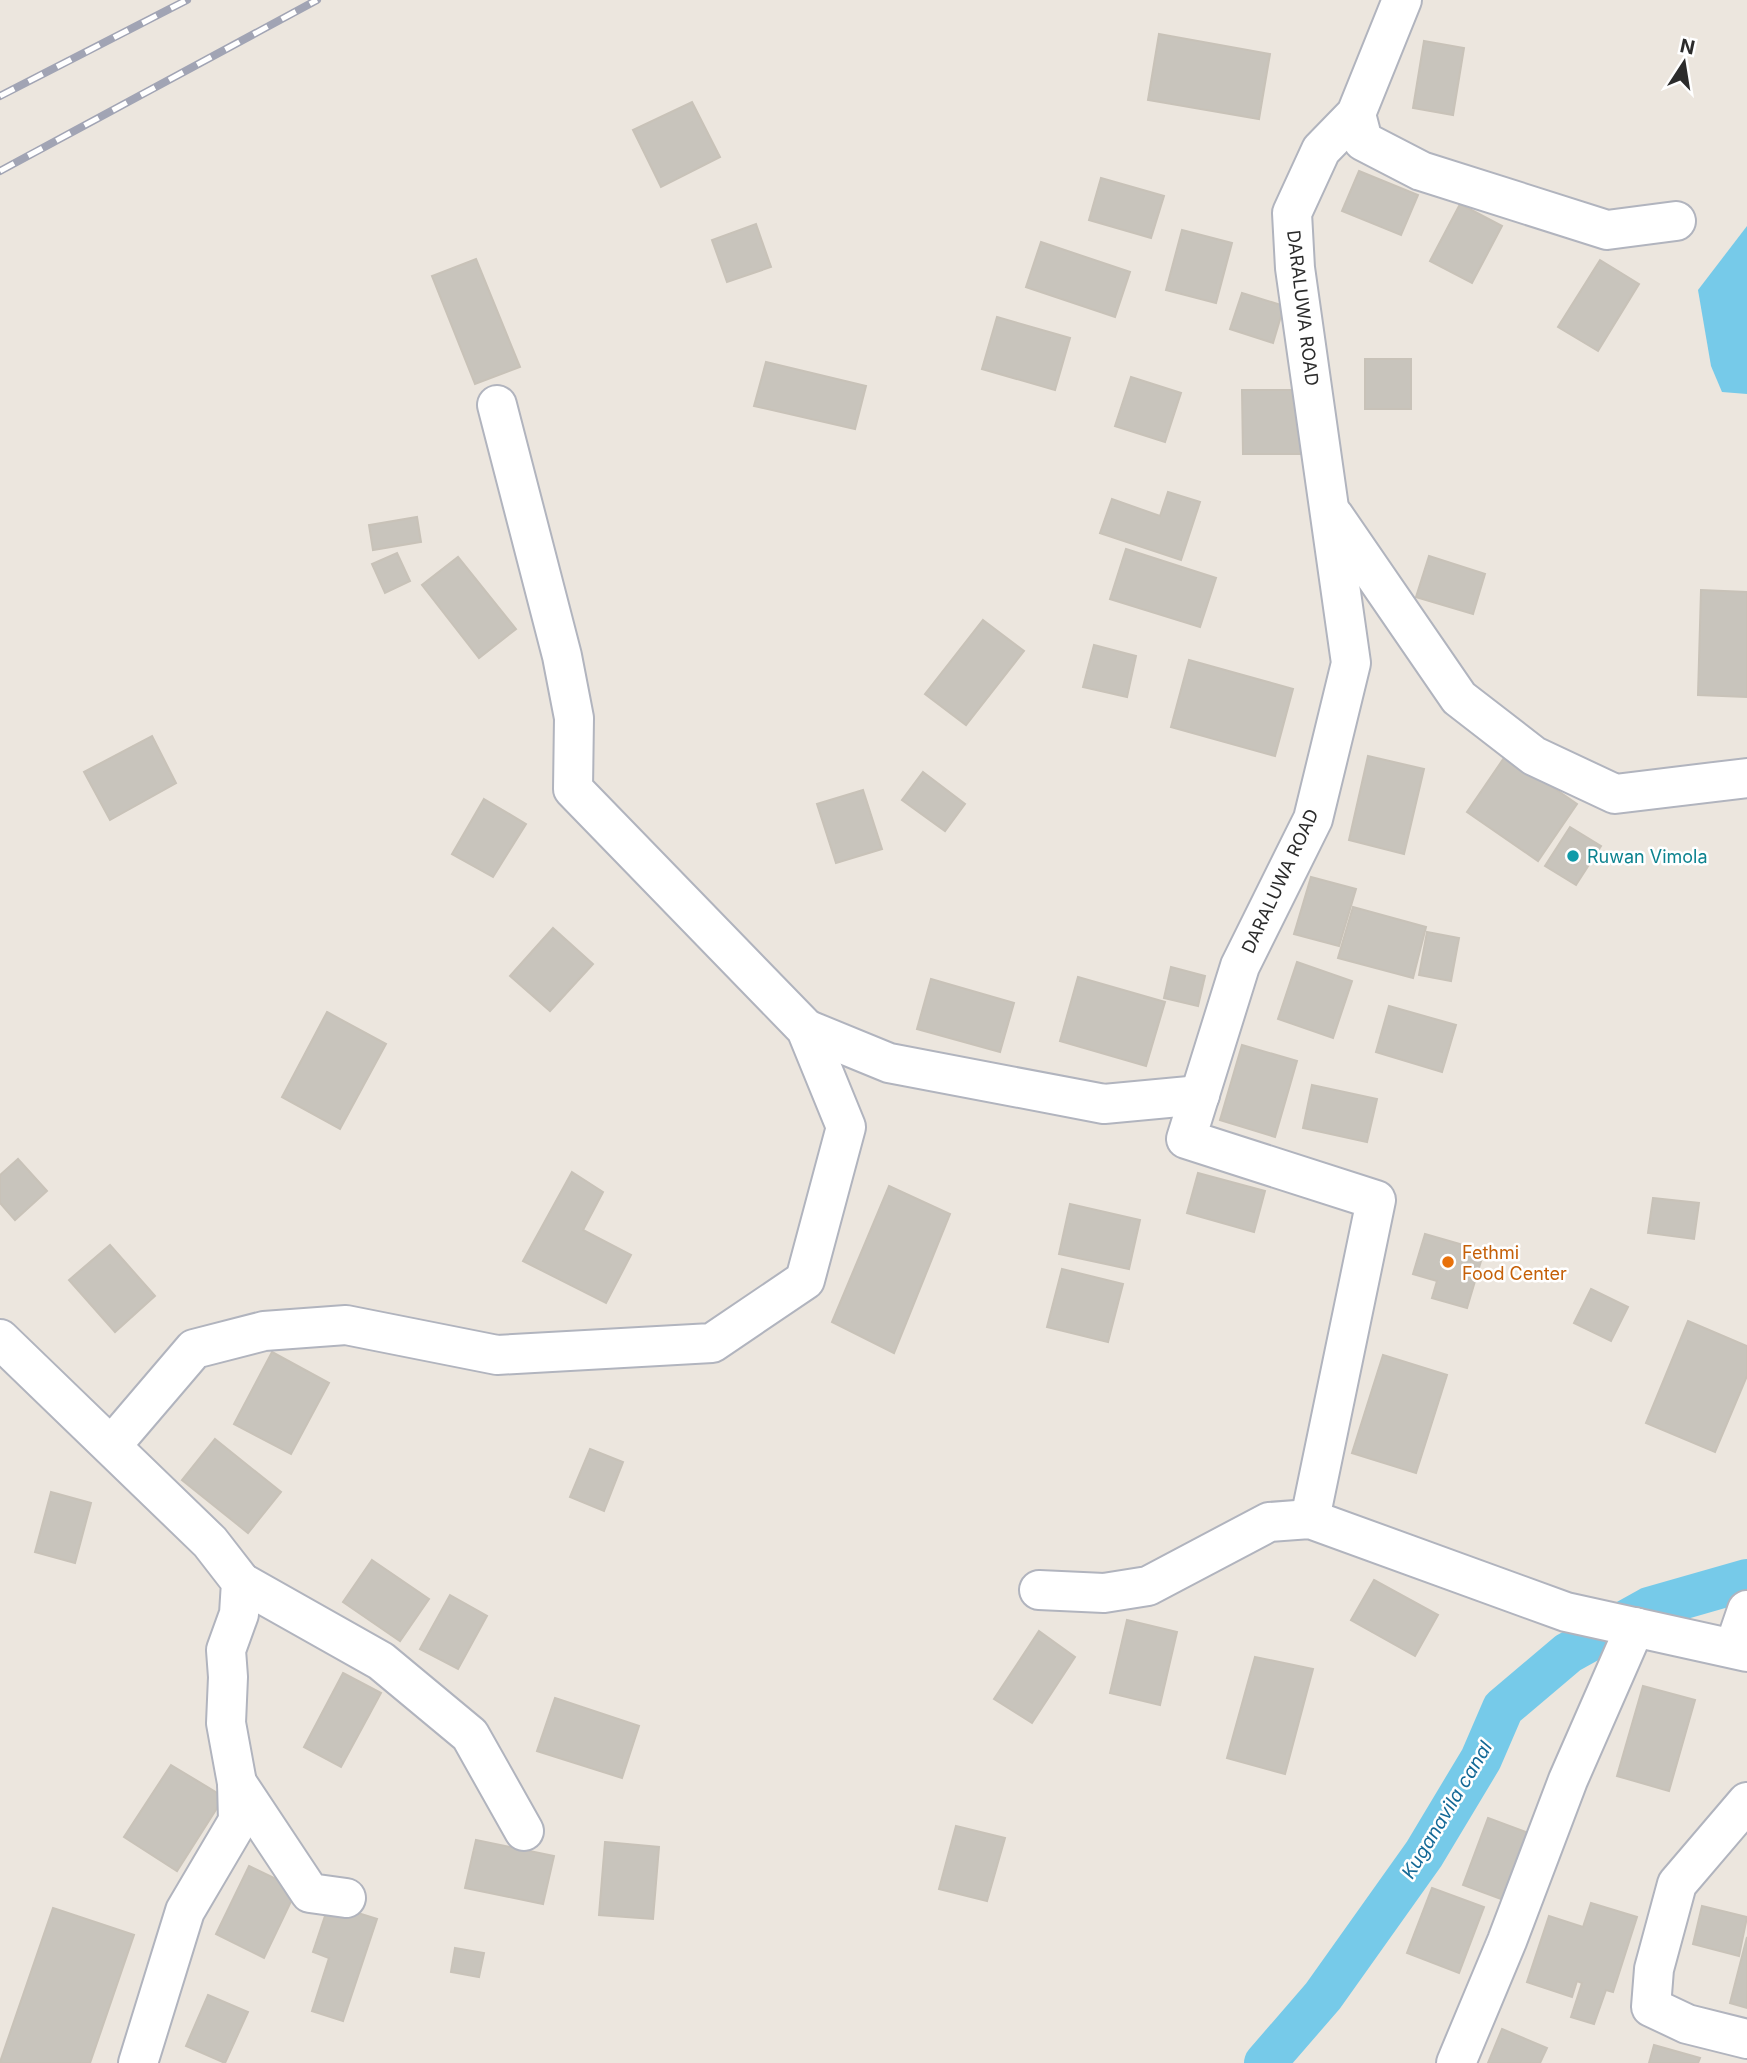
<svg xmlns="http://www.w3.org/2000/svg" width="1747" height="2063" font-family="Inter,sans-serif">
  <rect width="100%" height="100%" fill="#ece6de"/>
  <path fill="#76cae9" d="M1747,226V394L1722,392L1711,366L1698,290Z"/>
  <g fill="none" stroke-linecap="round" stroke-linejoin="round">
    <path stroke="#76cae9" stroke-width="42" d="M1265,2063L1323,1996L1424,1854L1481,1759L1503,1708L1568,1653L1649,1608L1747,1580"/>
  </g>
  <g fill="#c8c4bc" stroke="#c8c2b8" stroke-width="2">
    <path d="M1159,34L1270,54L1259,119L1148,100Z"/>
    <path d="M1424,41L1464,48L1453,115L1413,108Z"/>
    <path d="M692,102L720,157L661,187L633,130Z"/>
    <path d="M1359,171L1418,195L1401,235L1342,211Z"/>
    <path d="M1101,178L1164,196L1151,238L1089,220Z"/>
    <path d="M1460,204L1502,226L1472,283L1430,261Z"/>
    <path d="M756,224L771,267L727,282L712,240Z"/>
    <path d="M1182,230L1232,243L1216,303L1166,290Z"/>
    <path d="M1041,242L1130,272L1115,317L1026,287Z"/>
    <path d="M476,259L520,367L475,384L432,276Z"/>
    <path d="M1600,260L1639,284L1598,351L1558,327Z"/>
    <path d="M1242,293L1284,306L1273,343L1230,329Z"/>
    <path d="M997,317L1070,338L1055,390L982,369Z"/>
    <rect x="1365" y="359" width="46" height="50"/>
    <path d="M766,362L866,386L855,429L754,406Z"/>
    <path d="M1131,377L1181,393L1165,442L1115,426Z"/>
    <path d="M1242,390H1302L1303,454H1243Z"/>
    <path d="M1168,492L1200,502L1181,560L1100,533L1112,499L1160,516Z"/>
    <path d="M417,517L421,542L373,550L369,525Z"/>
    <path d="M1126,549L1216,578L1200,627L1110,599Z"/>
    <path d="M397,553L410,581L385,593L372,564Z"/>
    <path d="M1429,556L1485,574L1473,614L1416,597Z"/>
    <path d="M458,557L516,629L479,658L422,585Z"/>
    <path d="M1701,590L1747,592V697L1698,695Z"/>
    <path d="M983,620L1024,651L966,725L925,694Z"/>
    <path d="M1094,645L1136,656L1127,697L1083,687Z"/>
    <path d="M1189,660L1293,689L1275,756L1171,727Z"/>
    <path d="M152,736L176,783L110,820L84,772Z"/>
    <path d="M1506,755L1577,804L1538,861L1467,812Z"/>
    <path d="M1368,756L1424,769L1404,854L1349,840Z"/>
    <path d="M923,772L965,804L945,831L902,800Z"/>
    <path d="M863,790L882,849L836,863L817,804Z"/>
    <path d="M484,799L526,824L493,877L452,854Z"/>
    <path d="M1570,827L1601,846L1576,885L1545,866Z"/>
    <path d="M1311,877L1356,889L1339,946L1294,934Z"/>
    <path d="M1353,907L1426,927L1413,978L1338,958Z"/>
    <path d="M553,928L593,964L550,1011L510,976Z"/>
    <path d="M1427,932L1459,938L1451,981L1419,975Z"/>
    <path d="M1297,962L1352,981L1333,1038L1278,1019Z"/>
    <path d="M1171,967L1205,976L1198,1006L1164,998Z"/>
    <path d="M1078,977L1165,1002L1146,1066L1060,1041Z"/>
    <path d="M931,979L1014,1003L1000,1052L917,1029Z"/>
    <path d="M1389,1006L1456,1025L1442,1072L1376,1052Z"/>
    <path d="M327,1012L386,1044L340,1129L282,1097Z"/>
    <path d="M1242,1045L1297,1061L1275,1137L1220,1120Z"/>
    <path d="M1312,1085L1377,1099L1367,1142L1303,1128Z"/>
    <path d="M18,1159L47,1191L15,1220L0,1203V1175Z"/>
    <path d="M572,1172L603,1192L583,1230L631,1255L606,1303L523,1261Z"/>
    <path d="M1198,1173L1265,1191L1254,1232L1187,1213Z"/>
    <path d="M889,1186L950,1214L894,1353L832,1322Z"/>
    <path d="M1653,1198L1699,1203L1694,1239L1648,1233Z"/>
    <path d="M1070,1204L1140,1220L1129,1269L1059,1254Z"/>
    <path d="M1425,1234L1484,1251L1467,1308L1432,1298L1437,1281L1413,1274Z"/>
    <path d="M110,1245L155,1296L115,1332L69,1280Z"/>
    <path d="M1062,1269L1123,1284L1108,1342L1047,1327Z"/>
    <path d="M1591,1289L1628,1307L1611,1341L1574,1323Z"/>
    <path d="M1688,1321L1747,1346V1376L1715,1452L1646,1423Z"/>
    <path d="M272,1352L329,1383L291,1454L234,1424Z"/>
    <path d="M1383,1355L1447,1375L1416,1473L1352,1453Z"/>
    <path d="M215,1439L281,1492L248,1533L182,1480Z"/>
    <path d="M590,1449L623,1462L604,1511L570,1497Z"/>
    <path d="M51,1492L91,1503L75,1563L35,1552Z"/>
    <path d="M372,1560L429,1599L400,1641L343,1602Z"/>
    <path d="M1374,1580L1438,1615L1415,1656L1351,1620Z"/>
    <path d="M450,1595L487,1616L458,1669L420,1649Z"/>
    <path d="M1127,1620L1177,1632L1160,1705L1110,1693Z"/>
    <path d="M1039,1631L1075,1657L1032,1723L994,1699Z"/>
    <path d="M1255,1657L1313,1669L1285,1774L1227,1758Z"/>
    <path d="M343,1673L381,1693L341,1767L304,1747Z"/>
    <path d="M1643,1686L1695,1700L1669,1791L1617,1776Z"/>
    <path d="M555,1698L639,1726L622,1778L537,1751Z"/>
    <path d="M171,1765L224,1797L177,1871L124,1837Z"/>
    <path d="M1488,1818L1534,1835L1509,1902L1463,1885Z"/>
    <path d="M956,1826L1005,1838L987,1901L939,1889Z"/>
    <path d="M476,1840L554,1856L543,1904L465,1888Z"/>
    <path d="M605,1842L659,1847L653,1919L599,1915Z"/>
    <path d="M249,1866L297,1889L264,1958L216,1934Z"/>
    <path d="M1432,1888L1484,1907L1459,1973L1407,1953Z"/>
    <path d="M1591,1903L1637,1917L1613,1992L1606,1990L1594,2024L1571,2017L1582,1983L1577,1981L1572,1997L1527,1982L1549,1916L1583,1927Z"/>
    <path d="M329,1904L377,1919L343,2021L312,2011L329,1958L313,1952Z"/>
    <path d="M1702,1906L1747,1917L1739,1956L1693,1944Z"/>
    <path d="M53,1908L134,1935L90,2063H4L0,2062Z"/>
    <path d="M1747,1937V2008L1730,2003Z"/>
    <path d="M455,1948L484,1953L479,1977L451,1972Z"/>
    <path d="M208,1995L248,2012L225,2063L186,2046Z"/>
    <path d="M1502,2029L1547,2048L1540,2063H1488Z"/>
    <path d="M1654,2045L1700,2058L1698,2063H1649Z"/>
  </g>
  <g fill="none" stroke-linecap="round" stroke-linejoin="round">
    <defs>
      <g id="minor">
        <path d="M1356,114L1363,141L1421,171L1607,230L1676,221"/>
        <path d="M1334,516L1459,698L1534,756L1615,794L1747,778"/>
        <path d="M806,1029L889,1063L1104,1104L1200,1095"/>
        <path d="M0,1339L210,1542L241,1582L239,1614L226,1650L228,1677L226,1723L237,1783L238,1821L185,1911L138,2063"/>
        <path d="M112,1445L194,1349L264,1331L346,1325L497,1355L712,1343L805,1280L846,1127L806,1029L573,789L574,718L562,656L497,405"/>
        <path d="M1310,1519L1376,1200L1186,1139L1240,966L1313,819L1351,663L1295,268L1292,213L1321,150L1356,114L1402,0"/>
        <path d="M241,1582L381,1661L470,1735L524,1831"/>
        <path d="M1039,1590L1104,1593L1148,1586L1269,1522L1310,1519L1566,1612L1747,1652"/>
        <path d="M1734,1648L1747,1610"/>
        <path d="M237,1783L310,1893L346,1898"/>
        <path d="M1747,1802L1677,1884L1654,1969L1651,2007L1687,2024L1747,2039"/>
        <path d="M1456,2063L1507,1941L1568,1780L1635,1627"/>
      </g>
    </defs>
    <use href="#minor" stroke="#b1b4be" stroke-width="42"/>
    <use href="#minor" stroke="#fff" stroke-width="38"/>
    <defs>
      <g id="rail">
        <path d="M0,96L187,0"/>
        <path d="M0,171L317,0"/>
      </g>
    </defs>
    <use href="#rail" stroke="#a1a4b4" stroke-width="8"/>
    <use href="#rail" stroke="#fff" stroke-width="5" stroke-dasharray="16" stroke-linecap="butt"/>
  </g>
  <circle fill="#0f9aa8" stroke="#fff" stroke-width="2.5" cx="1573" cy="856" r="7"/>
  <circle fill="#e8710a" stroke="#fff" stroke-width="2.5" cx="1448" cy="1262" r="7"/>
  <g text-anchor="middle" dominant-baseline="central" stroke-width="5" stroke-linejoin="round" paint-order="stroke">
    <g font-size="18" fill="#2b2b2b" stroke="#fff">
      <text transform="translate(1303 308) rotate(83)">DARALUWA ROAD</text>
      <text transform="translate(1280 881) rotate(-65)">DARALUWA ROAD</text>
    </g>
    <g font-size="18" fill="#0d838f" stroke="#fff" text-anchor="start">
      <text x="1587" y="856">Ruwan Vimola</text>
    </g>
    <g font-size="18" fill="#c56008" stroke="#fff" text-anchor="start">
      <text x="1462" y="1252">Fethmi<tspan x="1462" dy="21">Food Center</tspan></text>
    </g>
    <g font-size="19" font-style="italic" fill="#146996" stroke="#fff">
      <text transform="translate(1447 1810) rotate(-59)">Kuganavila canal</text>
    </g>
  </g>
  <g transform="translate(1684 63) rotate(12)" stroke="#ffffff" stroke-width="5" paint-order="stroke">
  <path d="M0-5L12 26L0 18L-12 26Z" fill="#2b2b2b"/>
  <text y="-10" font-size="19" font-weight="bold" text-anchor="middle" fill="#2b2b2b">N</text>
  </g>
</svg>
